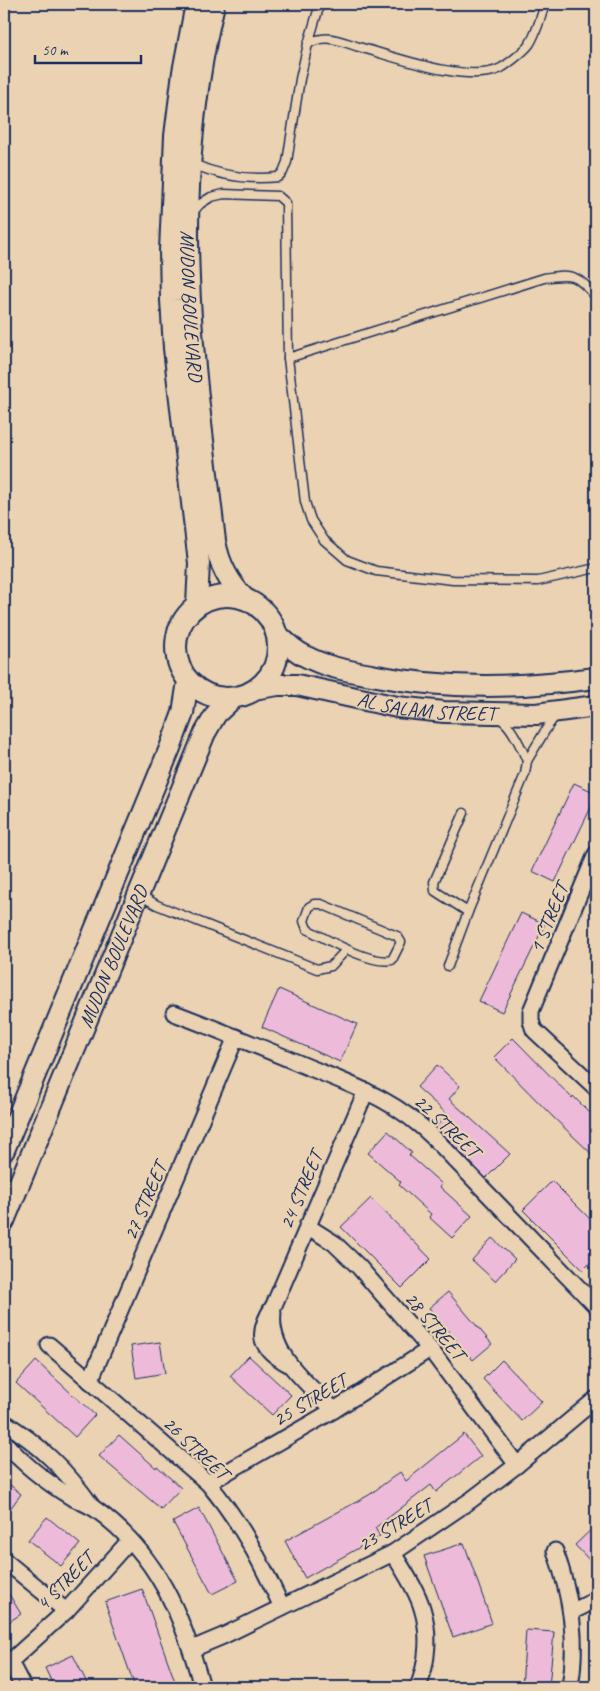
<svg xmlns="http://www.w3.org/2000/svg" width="600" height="1691" font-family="Caveat,sans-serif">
  <rect width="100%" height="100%" fill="#ead2b2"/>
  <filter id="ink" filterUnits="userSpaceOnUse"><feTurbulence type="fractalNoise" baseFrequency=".02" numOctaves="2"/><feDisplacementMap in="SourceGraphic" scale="10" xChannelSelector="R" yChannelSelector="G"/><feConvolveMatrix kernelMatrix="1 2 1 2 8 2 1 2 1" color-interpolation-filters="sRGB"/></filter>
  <g filter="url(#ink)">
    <g fill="#edbbd9" stroke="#1b2f5e">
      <path d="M574,783L596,793V797L555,882L532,871Z"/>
      <path d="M521,913L545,924L502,1012L479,1001Z"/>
      <path d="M279,989L357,1024L340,1062L262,1027Z"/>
      <path d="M513,1038L572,1098L573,1096L596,1119V1158L553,1117L494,1057Z"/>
      <path d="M437,1065L460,1086L449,1099L510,1154L486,1178L436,1127L447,1114L417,1087Z"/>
      <path d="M388,1131L412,1153L409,1155L442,1184L440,1187L472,1216L452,1238L429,1217L431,1214L399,1185L401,1182L368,1153Z"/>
      <path d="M552,1181L596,1225V1257L583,1270L523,1210Z"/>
      <path d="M371,1198L431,1259L402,1288L341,1227Z"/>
      <path d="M492,1238L515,1259L495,1281L472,1260Z"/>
      <path d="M448,1292L492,1344L473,1360L429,1308Z"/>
      <path d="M160,1342L165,1373L136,1378L131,1346Z"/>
      <path d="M249,1356L291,1395L272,1415L230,1376Z"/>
      <path d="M502,1360L542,1402L522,1421L483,1379Z"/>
      <path d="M36,1361L95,1415L75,1437L16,1383Z"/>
      <path d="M464,1434L481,1456L436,1492L431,1485L375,1528L380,1536L305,1578L285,1541L369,1495L400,1472L406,1481Z"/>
      <path d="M119,1435L156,1468L157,1466L181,1488L161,1509L99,1456Z"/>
      <path d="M4,1480L21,1494L4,1517Z"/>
      <path d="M199,1508L238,1581L212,1594L173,1522Z"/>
      <path d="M47,1517L80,1544L61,1566L28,1540Z"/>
      <path d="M596,1525V1567L575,1545Z"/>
      <path d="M464,1543L492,1623L453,1637L424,1556Z"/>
      <path d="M4,1586L21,1614L4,1625Z"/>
      <path d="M142,1589L177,1687H135L105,1602Z"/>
      <path d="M526,1630L554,1632L549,1687H522Z"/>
      <path d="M73,1655L87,1683L77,1687H54L45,1668Z"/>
    </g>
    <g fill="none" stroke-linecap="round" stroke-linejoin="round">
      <defs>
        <g id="lane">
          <path d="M308,44C326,33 340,41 359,47C392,56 470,85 501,68C508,64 523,52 528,46C534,39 542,14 545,4"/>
          <path d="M193,164C220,176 249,180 278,177L283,172L287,162L300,79L308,44L320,4"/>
          <path d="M193,212L200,204L211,197L224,194L278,196L286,203L288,358L305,502L311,520L324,540L347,560L376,571L453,580L538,581L596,568"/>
          <path d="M288,358L544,278C573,273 577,275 596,297"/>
          <path d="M499,718C511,724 522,749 527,761"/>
          <path d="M464,813L434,882L435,891L468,912"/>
          <path d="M138,894L157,905L317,969L331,966L346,950"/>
          <path d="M314,904H321L397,936L401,942L392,960C371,965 326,939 307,929L304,921L309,907Z"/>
          <path d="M448,966L468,912L525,774L527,761L548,726L556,715"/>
        </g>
        <g id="street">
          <path d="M596,854L531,1011V1021L534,1030L596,1088"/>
          <path d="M174,1013C217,1029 260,1047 303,1065C354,1086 395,1099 435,1139L596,1306"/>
          <path d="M307,1226L334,1243L359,1267L430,1349L517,1465"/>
          <path d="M273,1312C268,1354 307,1383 334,1410"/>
          <path d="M49,1345L208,1483C242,1524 260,1560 282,1607"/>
          <path d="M290,1365C260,1348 254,1336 274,1305L366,1091"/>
          <path d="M90,1381L236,1037"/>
          <path d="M4,1422C40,1445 66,1470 91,1505"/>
          <path d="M4,1442C23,1464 46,1482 71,1497C79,1501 87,1504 95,1509C157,1553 183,1616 202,1687"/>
          <path d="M208,1483L334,1410L430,1349"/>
          <path d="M555,1551C571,1595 578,1641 570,1687"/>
          <path d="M393,1553C403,1570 416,1588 422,1608C430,1633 428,1662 418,1687"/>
          <path d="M4,1560L66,1611"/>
          <path d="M571,1612L596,1600"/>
          <path d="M192,1649L223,1636L393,1553L471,1500L517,1465L596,1399"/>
          <path d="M10,1662L23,1687"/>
          <path d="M4,1667L66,1611L130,1540"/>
        </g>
        <g id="secondary">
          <path d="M196,4L183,72L175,136L170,251L171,300L174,348L199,563L197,605"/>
          <path id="s1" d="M214,4C193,93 185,186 189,278C192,366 205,453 215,541C219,564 228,582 245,599"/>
          <circle cx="227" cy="647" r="51"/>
          <path d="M278,635C286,643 295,651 305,656C325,667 349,671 371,675C448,690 520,688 596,678"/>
          <path id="s2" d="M259,688L278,685H297L397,707L444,712L536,714L596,706"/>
          <path d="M4,1150L170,748L183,713L188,681"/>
          <path id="s3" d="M4,1221L205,733L216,714L232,699"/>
        </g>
      </defs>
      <use href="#lane" stroke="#1b2f5e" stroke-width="11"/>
      <use href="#street" stroke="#1b2f5e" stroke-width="19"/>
      <use href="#secondary" stroke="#1b2f5e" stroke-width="24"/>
      <use href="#lane" stroke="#ead2b2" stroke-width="8"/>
      <use href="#street" stroke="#ead2b2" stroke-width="15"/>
      <use href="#secondary" stroke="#ead2b2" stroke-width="20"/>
    </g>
  </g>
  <g text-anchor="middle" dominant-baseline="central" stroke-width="4.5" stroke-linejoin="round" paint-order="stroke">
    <g font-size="20" fill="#1b2f5e" stroke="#ead2b2">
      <text stroke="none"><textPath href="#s1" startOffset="304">MUDON BOULEVARD</textPath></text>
      <text stroke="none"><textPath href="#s2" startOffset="170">AL SALAM STREET</textPath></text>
      <text transform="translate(549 918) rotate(-68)">1 STREET</text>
      <text stroke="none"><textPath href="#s3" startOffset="286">MUDON BOULEVARD</textPath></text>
      <text transform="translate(447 1126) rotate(43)">22 STREET</text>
      <text transform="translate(301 1190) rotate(-67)">24 STREET</text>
      <text transform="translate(145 1201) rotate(-67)">27 STREET</text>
      <text transform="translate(435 1326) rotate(50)">28 STREET</text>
      <text transform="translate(310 1400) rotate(-31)">25 STREET</text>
      <text transform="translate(196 1448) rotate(43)">26 STREET</text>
      <text transform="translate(395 1525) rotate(-31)">23 STREET</text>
      <text transform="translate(65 1581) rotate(-46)">4 STREET</text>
    </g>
  </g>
  <rect width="600" height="1691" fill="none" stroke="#ead2b2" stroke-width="20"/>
  <rect x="10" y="10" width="580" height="1671" fill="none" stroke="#1b2f5e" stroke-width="2" filter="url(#ink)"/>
  <path d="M35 55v8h106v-8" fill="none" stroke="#1b2f5e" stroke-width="2.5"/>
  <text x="42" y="55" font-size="15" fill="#1b2f5e" stroke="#ead2b2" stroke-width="4" paint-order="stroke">50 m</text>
</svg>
